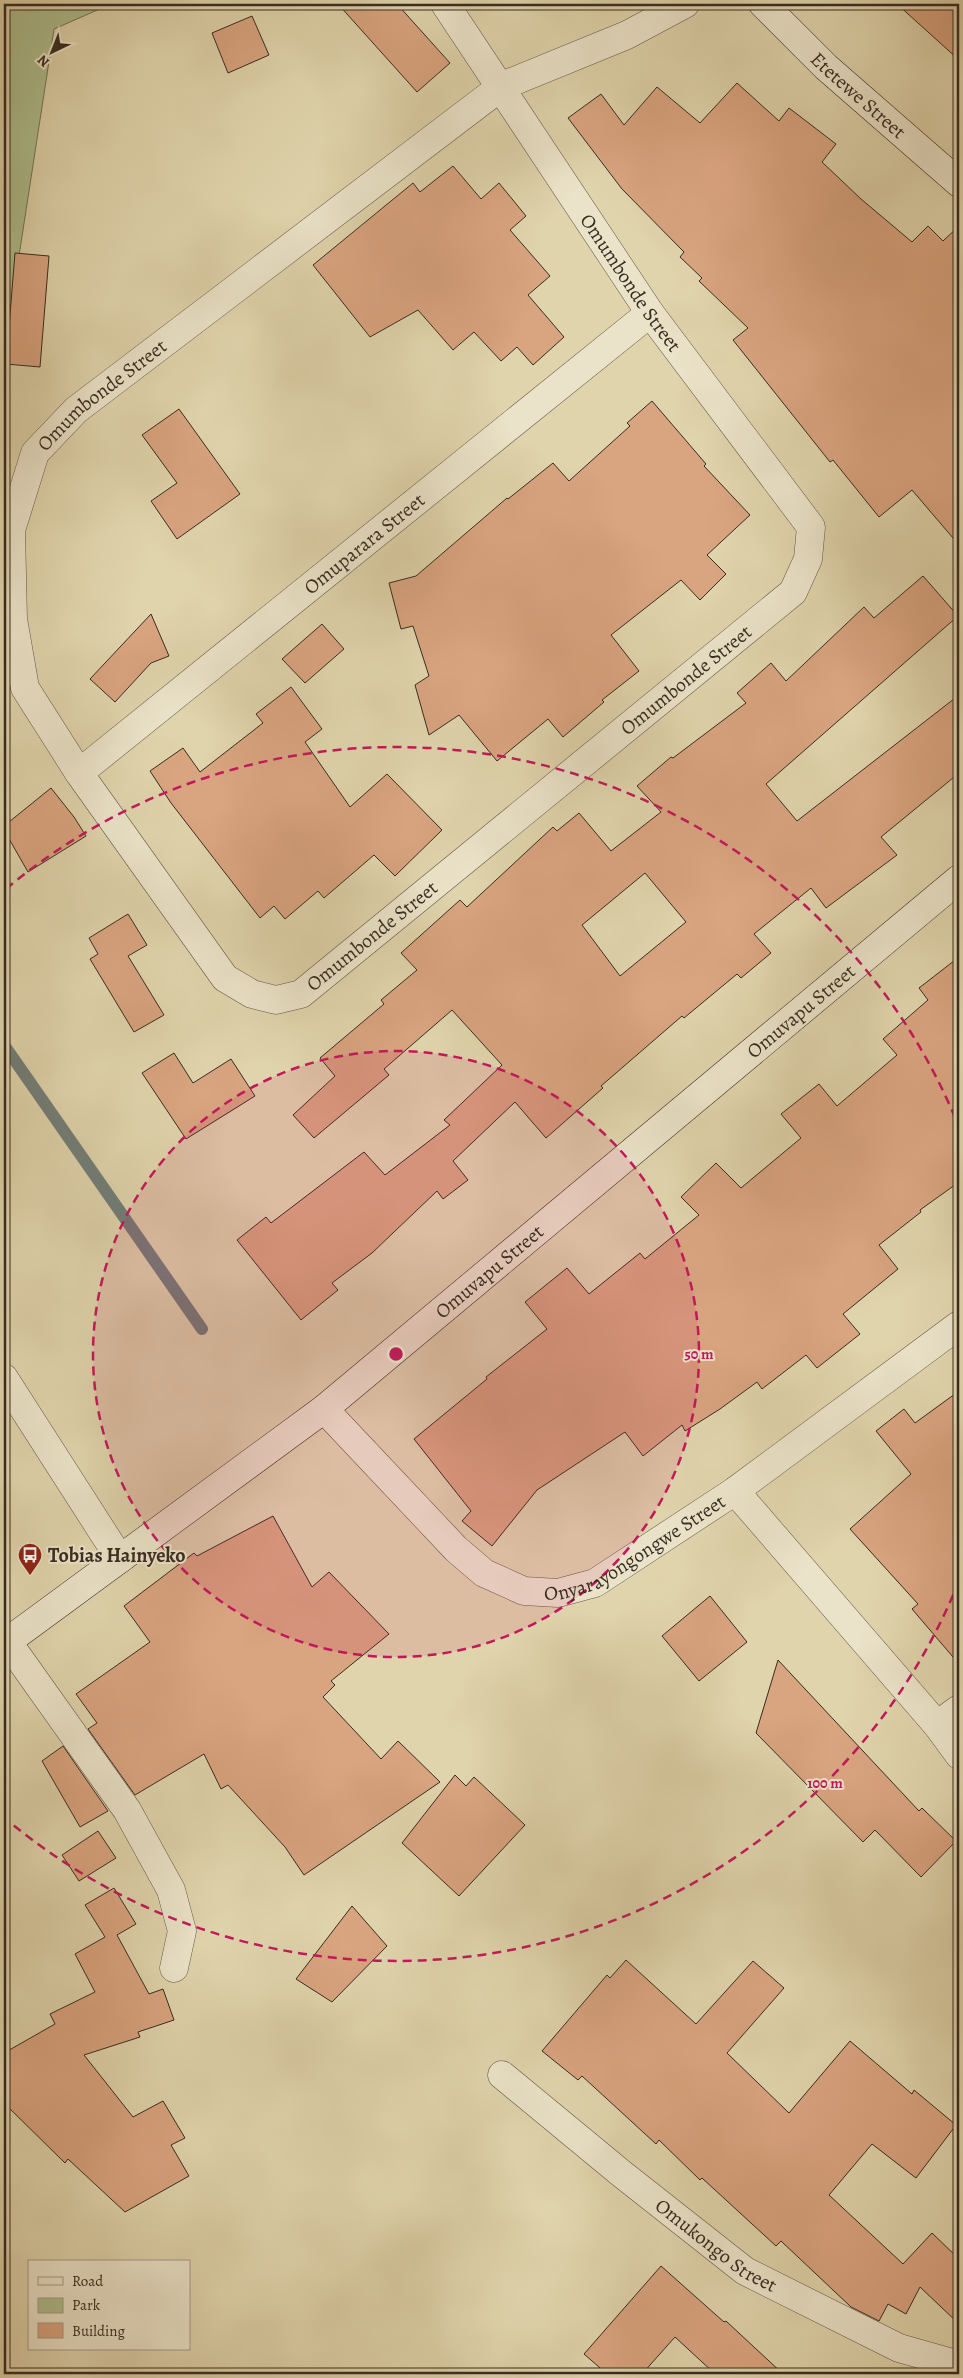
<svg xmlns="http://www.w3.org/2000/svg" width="963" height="2378" font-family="Alegreya,serif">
  <rect width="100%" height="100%" fill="#e0d4ac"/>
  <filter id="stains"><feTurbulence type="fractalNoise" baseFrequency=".004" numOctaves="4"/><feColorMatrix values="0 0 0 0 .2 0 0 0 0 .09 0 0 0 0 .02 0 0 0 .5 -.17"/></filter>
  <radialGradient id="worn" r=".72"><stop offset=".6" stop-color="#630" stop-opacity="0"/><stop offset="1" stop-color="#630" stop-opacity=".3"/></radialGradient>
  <path fill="#aebe8d" stroke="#737557" d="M4,4H111L54,29L4,353Z"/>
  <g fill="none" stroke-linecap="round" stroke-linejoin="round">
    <path stroke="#727e79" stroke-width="12" d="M4,1045L202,1329"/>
  </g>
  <g fill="#d9a480" stroke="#382c21" fill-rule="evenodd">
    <path d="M338,4H397L450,63L417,92Z"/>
    <path d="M897,4H959V60Z"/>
    <path d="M252,16L269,55L228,73L212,33Z"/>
    <path d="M737,83L779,121L789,108L836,144L822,162L861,199L912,242L928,226L943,241L959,226V545L912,490L879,517L833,460L830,462L733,340L748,328L699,281L702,278L680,257L684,252L622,189L568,118L601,94L624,125L657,87L700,123Z"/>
    <path d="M453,166L481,199L499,183L526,216L510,230L550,276L528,295L564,337L533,365L517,347L501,361L474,332L453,350L418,310L370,337L313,265L413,183L420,192Z"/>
    <path d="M15,253L49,256L40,367L6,364Z"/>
    <path d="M652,401L706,464L704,466L750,515L707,555L726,574L700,600L681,580L611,635L639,671L602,700L604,702L563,737L548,719L497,761L459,715L429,735L415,685L429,676L413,626L401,629L389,583L416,576L507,498L508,499L553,463L569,481L630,426L627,423Z"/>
    <path d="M179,409L240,494L177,539L151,501L177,483L142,435Z"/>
    <path d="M923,576L958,616L766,784L797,821L959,695V773L881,837L897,855L826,908L811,888L754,934L771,953L741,978L737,974L684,1018L682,1016L601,1086L603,1088L546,1138L515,1102L453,1161L468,1180L443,1199L437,1191L372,1253L332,1283L338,1290L301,1320L237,1240L266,1217L271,1223L364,1152L385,1175L450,1125L444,1120L502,1065L452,1010L384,1069L389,1075L314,1138L293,1115L335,1076L320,1058L384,1004L381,1000L417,970L401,953L460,900L467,907L553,827L557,831L579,813L611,851L661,812L637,786L671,757L673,758L746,703L737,693L771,663L786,681L864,607L874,618ZM645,873L686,922L620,976L582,925Z"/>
    <path d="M151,614L169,656L151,663L115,702L90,679Z"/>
    <path d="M322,624L344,649L305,683L282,659Z"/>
    <path d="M291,687L322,729L305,742L350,807L387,774L442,830L395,876L374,855L324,898L318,891L285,919L274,906L260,918L171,803L150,771L183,748L200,772L263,723L256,714Z"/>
    <path d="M51,788L74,817L86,836L28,872L4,830V826Z"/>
    <path d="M128,914L147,945L128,956L164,1015L134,1032L90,959L98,954L89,938Z"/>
    <path d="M959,957V1182L920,1210L921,1212L879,1245L898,1269L843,1314L860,1334L817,1368L806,1355L762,1389L757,1382L720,1409L685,1431L682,1425L643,1456L625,1432L537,1490L492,1546L462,1521L471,1511L414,1439L487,1379L486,1377L547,1329L525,1302L567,1268L589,1294L640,1253L645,1259L699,1215L681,1197L716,1163L741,1188L801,1138L781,1114L819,1084L837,1106L897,1055L883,1039L928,1000L919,988Z"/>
    <path d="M174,1053L193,1083L231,1059L255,1096L186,1139L142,1073Z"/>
    <path d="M959,1391V1664L912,1609L918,1604L850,1529L911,1474L876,1431L904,1409L915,1423Z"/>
    <path d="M273,1516L312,1587L329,1572L389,1634L331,1681L335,1685L323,1697L381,1759L398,1741L440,1782L304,1875L285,1847L228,1785L221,1789L204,1754L135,1795L88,1729L97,1723L76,1694L150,1642L124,1606L194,1553L197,1556Z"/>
    <path d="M710,1596L747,1642L699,1681L662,1636Z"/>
    <path d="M778,1660L919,1811L922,1808L956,1841L921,1877L875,1830L863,1842L756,1733Z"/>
    <path d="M63,1746L108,1811L80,1827L42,1761Z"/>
    <path d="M455,1775L466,1786L474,1777L525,1825L459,1896L402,1843Z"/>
    <path d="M98,1831L116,1858L79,1881L62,1855Z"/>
    <path d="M114,1888L136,1924L117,1935L149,1994L163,1989L174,2020L138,2032L140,2037L84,2055L133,2117L163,2101L185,2138L171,2145L189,2176L125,2212L68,2159L65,2163L4,2103V2053L55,2024L50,2014L95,1992L75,1954L105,1937L85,1905Z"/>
    <path d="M352,1906L387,1946L332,2002L296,1979Z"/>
    <path d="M626,1960L696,2024L753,1961L784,1988L727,2053L789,2113L850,2041L912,2094L914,2090L956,2125L916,2178L872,2144L829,2195L903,2264L932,2233L959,2259V2324L920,2287L906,2314L888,2304L879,2321L851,2307L781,2241L776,2246L702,2178L700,2180L659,2140L656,2144L582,2076L578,2080L542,2051L607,1975L610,1978Z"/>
    <path d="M661,2266L724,2322L726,2321L783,2374H715L675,2337L642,2374H607L584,2354Z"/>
  </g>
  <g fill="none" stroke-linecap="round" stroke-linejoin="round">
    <defs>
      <g id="street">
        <path id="s1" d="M445,4L650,313L811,527L808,559L793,592L301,994L276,1000L252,994L225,978L79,773L25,688L13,619L11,530L35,453L76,410L502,86L627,35L685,4"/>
        <path id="s2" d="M79,773L650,313"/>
        <path d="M4,1378L120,1559"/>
        <path id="s3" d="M324,1409L456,1549L484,1573L524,1591L558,1593L595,1583L735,1491L959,1325"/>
        <path d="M735,1491L937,1725L959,1755"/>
        <path d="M7,1641L127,1810L171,1890L182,1931L174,1968"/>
        <path d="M937,1725L959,1709"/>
        <path id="s4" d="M502,2075L622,2174L745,2271L899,2348L959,2365"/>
      </g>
      <g id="secondary">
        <path id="s5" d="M763,4L826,67L959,183"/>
        <path id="s6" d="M4,1644L324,1409L959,879"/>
      </g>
    </defs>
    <use href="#street" stroke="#625644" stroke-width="29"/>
    <use href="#secondary" stroke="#382c21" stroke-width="29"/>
    <use href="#street" stroke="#ebe3c9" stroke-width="28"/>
    <use href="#secondary" stroke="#ebe3c9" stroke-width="28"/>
  </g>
  <circle cx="396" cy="1354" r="303" fill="#c2185b" fill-opacity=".12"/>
  <g fill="none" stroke="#c2185b" stroke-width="2.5" stroke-dasharray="9 6">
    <circle cx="396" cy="1354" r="303"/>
    <path d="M959 1581A607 607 0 0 1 6 1819M6 889A607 607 0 0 1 959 1127"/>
  </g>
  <defs>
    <symbol id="bus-pin" viewBox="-11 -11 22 30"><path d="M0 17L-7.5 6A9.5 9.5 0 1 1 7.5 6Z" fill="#8f2418" stroke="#ebe3c9"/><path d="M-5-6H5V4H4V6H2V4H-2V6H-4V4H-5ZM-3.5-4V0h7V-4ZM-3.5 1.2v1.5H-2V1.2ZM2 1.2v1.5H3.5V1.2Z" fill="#fff"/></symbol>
  </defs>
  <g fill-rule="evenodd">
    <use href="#bus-pin" x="16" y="1541" width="28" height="38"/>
  </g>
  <g text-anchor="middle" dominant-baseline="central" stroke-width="4" stroke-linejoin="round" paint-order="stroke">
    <g font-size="20" fill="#382c21" stroke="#ebe3c9">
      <text stroke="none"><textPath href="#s5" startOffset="132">Etetewe Street</textPath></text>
      <text stroke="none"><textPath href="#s1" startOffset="335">Omumbonde Street</textPath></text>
      <text stroke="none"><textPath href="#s1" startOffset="2105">Omumbonde Street</textPath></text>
      <text stroke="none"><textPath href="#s2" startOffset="366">Omuparara Street</textPath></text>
      <text transform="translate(686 680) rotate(-39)">Omumbonde Street</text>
      <text transform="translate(372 936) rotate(-39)">Omumbonde Street</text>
      <text stroke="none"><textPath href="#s6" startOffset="1018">Omuvapu Street</textPath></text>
      <text stroke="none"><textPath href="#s6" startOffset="612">Omuvapu Street</textPath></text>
      <text stroke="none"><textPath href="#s3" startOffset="396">Onyarayongongwe Street</textPath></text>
      <text stroke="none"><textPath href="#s4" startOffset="274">Omukongo Street</textPath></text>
    </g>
    <g font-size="20" font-weight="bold" fill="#382c21" stroke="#ebe3c9" text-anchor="start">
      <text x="48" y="1555">Tobias Hainyeko</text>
    </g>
  </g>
  <circle cx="396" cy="1354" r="8" fill="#c2185b" stroke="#ebe3c9" stroke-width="2.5"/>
  <g font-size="15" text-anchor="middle" font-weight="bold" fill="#c2185b" stroke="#ebe3c9" stroke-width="4" stroke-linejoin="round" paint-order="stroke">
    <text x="699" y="1359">50 m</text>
    <text x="825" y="1788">100 m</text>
  </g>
  <rect width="963" height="2378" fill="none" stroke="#e0d4ac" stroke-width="20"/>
  <rect x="5" y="5" width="953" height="2368" fill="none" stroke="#382c21" stroke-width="2.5"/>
  <rect x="10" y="10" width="943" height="2358" fill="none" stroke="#382c21"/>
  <rect x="28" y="2260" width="162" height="90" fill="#ebe3c9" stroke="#a39a86"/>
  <rect x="38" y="2277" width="25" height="8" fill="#ebe3c9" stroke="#a39a86"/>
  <text x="72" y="2286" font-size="15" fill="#382c21">Road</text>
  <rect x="38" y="2298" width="25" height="15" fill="#aebe8d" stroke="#a39a86"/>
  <text x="72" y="2310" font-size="15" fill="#382c21">Park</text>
  <rect x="38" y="2323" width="25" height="15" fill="#d9a480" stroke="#a39a86"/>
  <text x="72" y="2336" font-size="15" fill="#382c21">Building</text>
  <g transform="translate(52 52) rotate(223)" stroke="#ebe3c9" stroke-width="4" paint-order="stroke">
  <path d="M0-4L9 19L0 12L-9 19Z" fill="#382c21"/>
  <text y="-8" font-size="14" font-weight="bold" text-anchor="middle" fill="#382c21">N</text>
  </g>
  <rect width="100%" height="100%" filter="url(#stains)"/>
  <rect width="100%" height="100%" fill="url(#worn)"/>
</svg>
